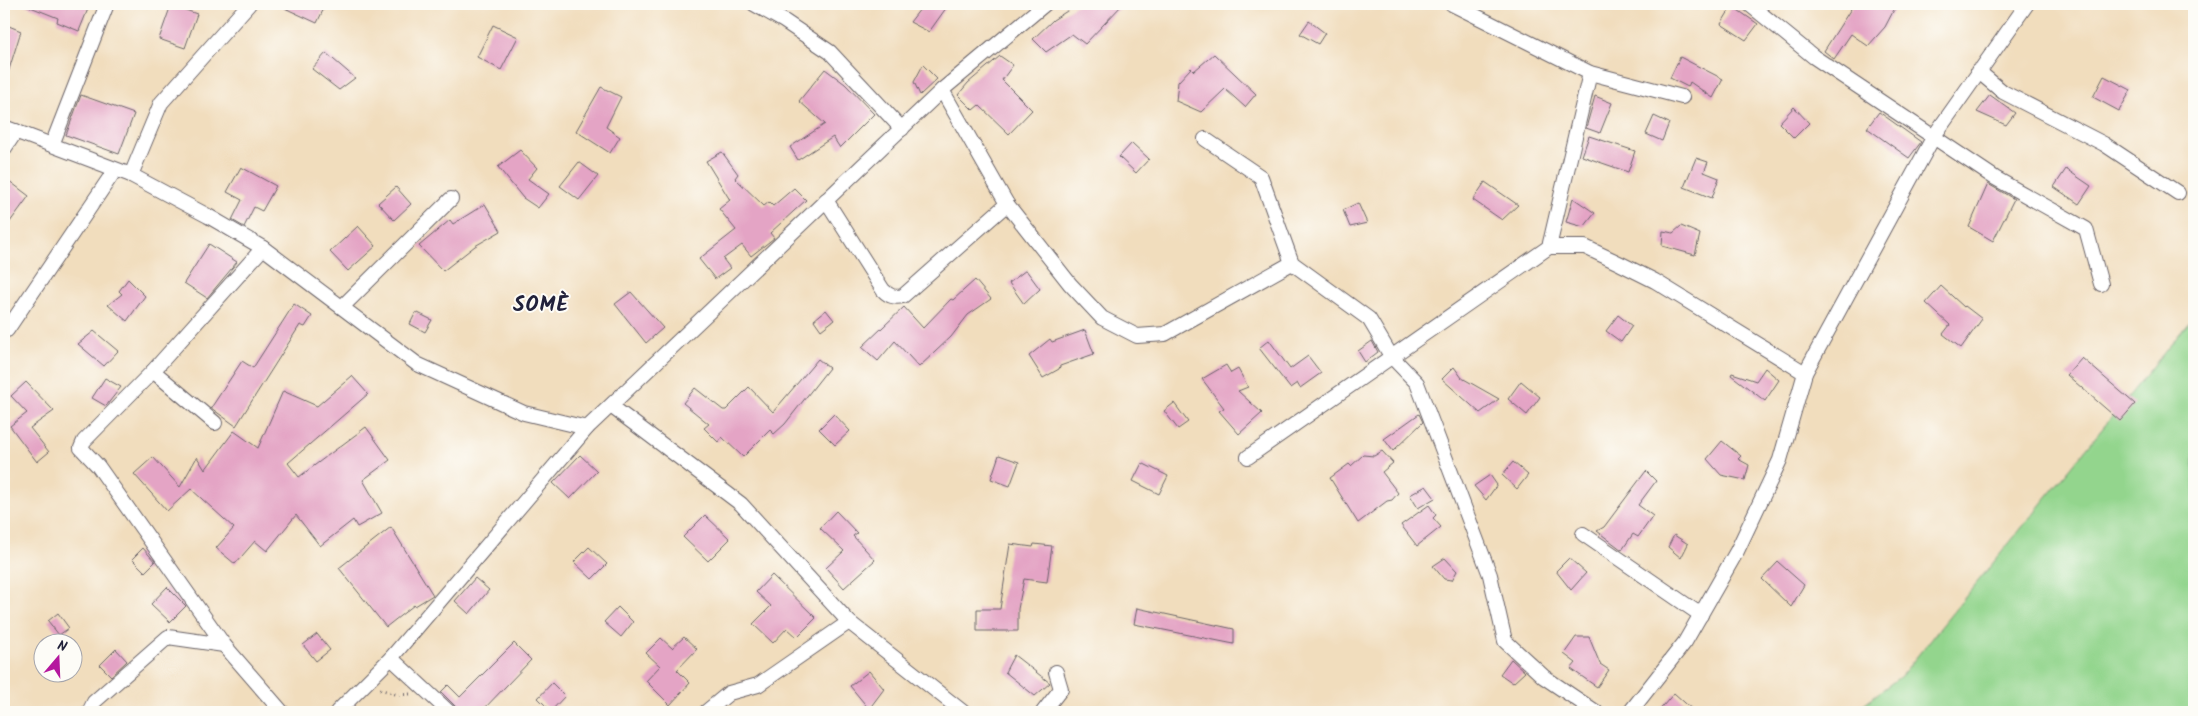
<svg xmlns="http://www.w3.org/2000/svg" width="2198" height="716" font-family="Kalam,sans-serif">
  <rect width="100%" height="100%" fill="#fdfcf7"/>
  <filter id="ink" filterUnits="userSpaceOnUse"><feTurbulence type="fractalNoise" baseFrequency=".02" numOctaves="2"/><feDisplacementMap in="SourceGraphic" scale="10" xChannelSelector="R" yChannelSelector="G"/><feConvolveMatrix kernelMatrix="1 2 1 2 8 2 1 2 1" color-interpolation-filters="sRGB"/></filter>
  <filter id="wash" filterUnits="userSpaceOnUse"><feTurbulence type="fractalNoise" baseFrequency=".0096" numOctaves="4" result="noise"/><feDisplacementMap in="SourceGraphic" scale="20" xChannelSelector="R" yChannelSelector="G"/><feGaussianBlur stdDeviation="1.12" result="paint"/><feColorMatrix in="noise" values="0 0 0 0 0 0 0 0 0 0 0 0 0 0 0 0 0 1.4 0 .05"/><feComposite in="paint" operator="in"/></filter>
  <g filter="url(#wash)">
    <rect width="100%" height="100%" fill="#f1ddbd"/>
    <path fill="#93d58d" stroke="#5a7c64" d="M2194,316V712H1853L1901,676Z"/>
    <g id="blocks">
      <g fill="#e4a4c5">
        <path d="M23,4H90L79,31L57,22L58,18Z"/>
        <path d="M276,4H326L317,23Z"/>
        <path d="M924,4H949L929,32L910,22Z"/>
        <path d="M1078,4H1123L1085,44L1072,34L1046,52L1033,39L1053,20Z"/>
        <path d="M1854,4H1897L1885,27L1868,46L1851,34L1834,59L1824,51Z"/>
        <path d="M171,5L197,14L185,48L159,39Z"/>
        <path d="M1732,6L1758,24L1746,40L1721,24Z"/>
        <path d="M1309,21L1325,33L1318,44L1300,34Z"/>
        <path d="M4,24L21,31L7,76H4Z"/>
        <path d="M493,25L518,37L501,70L477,57Z"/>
        <path d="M326,53L355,78L339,90L312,69Z"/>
        <path d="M1214,54L1256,94L1245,107L1225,89L1201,112L1176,101L1178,82L1191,68L1194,71Z"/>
        <path d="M1000,56L1013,65L1002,80L1032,110L1009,134L979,105L973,110L958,95L968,83Z"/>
        <path d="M1680,57L1723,79L1713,98L1690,82L1688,87L1670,78Z"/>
        <path d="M923,65L937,79L920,95L914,82Z"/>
        <path d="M825,69L845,84L874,114L840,148L833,137L798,160L790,147L825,124L799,101Z"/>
        <path d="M2104,76L2131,90L2119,111L2093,97Z"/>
        <path d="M601,87L621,97L606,127L620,137L610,153L576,131Z"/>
        <path d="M81,95L134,114L119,154L66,135Z"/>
        <path d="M1990,95L2015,113L2006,125L1977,112Z"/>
        <path d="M1595,96L1612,103L1600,133L1586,128Z"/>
        <path d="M1794,107L1809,123L1794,138L1779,123Z"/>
        <path d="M1879,112L1921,142L1909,158L1867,128Z"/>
        <path d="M1654,116L1669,123L1662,141L1646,134Z"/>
        <path d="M1589,136L1635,151L1628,172L1582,156Z"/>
        <path d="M1132,143L1149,159L1136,173L1119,157Z"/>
        <path d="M520,150L537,168L528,179L549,194L538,208L523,198L498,167Z"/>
        <path d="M722,152L738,174L735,178L764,206L769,202L773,206L794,188L806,200L770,233L774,238L751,256L742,245L723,259L730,268L715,279L699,259L736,230L719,209L730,200L706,161Z"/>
        <path d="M1696,158L1708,162L1704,172L1719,178L1712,198L1684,187Z"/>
        <path d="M579,162L598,176L579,200L560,186Z"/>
        <path d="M241,167L276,186L262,211L254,207L244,227L232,220L242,200L227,192Z"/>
        <path d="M2066,169L2091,186L2079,204L2054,187Z"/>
        <path d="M4,177L29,196L4,230Z"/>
        <path d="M1485,182L1518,205L1502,220L1473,200Z"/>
        <path d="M1988,184L2014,199L1993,241L1969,227Z"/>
        <path d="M396,187L411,204L394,220L378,203Z"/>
        <path d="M1573,198L1595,213L1584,227L1566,222Z"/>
        <path d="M1358,203L1367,223L1350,227L1343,210Z"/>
        <path d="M485,204L501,231L475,246L443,271L419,246L450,220L453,224Z"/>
        <path d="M358,226L376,246L348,271L330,252Z"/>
        <path d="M1681,226L1700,234L1695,255L1662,246L1663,231L1673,233Z"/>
        <path d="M209,244L237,262L207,298L184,283Z"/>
        <path d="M1026,270L1040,289L1024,304L1009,283Z"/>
        <path d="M128,279L145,296L127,321L108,305L122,294L119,291Z"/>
        <path d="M975,280L991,299L968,315L951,337L919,367L895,341L878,361L862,347L904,307L923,328L951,299L953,300Z"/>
        <path d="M1941,286L1964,307L1965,306L1982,319L1961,348L1943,334L1950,325L1926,303Z"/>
        <path d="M631,292L663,328L646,343L615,304Z"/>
        <path d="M294,304L312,316L305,327L300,325L236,426L211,408L242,361L253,368Z"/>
        <path d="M826,310L834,320L821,330L814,320Z"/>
        <path d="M416,312L432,320L425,332L410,324Z"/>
        <path d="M1618,315L1632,326L1621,342L1606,331Z"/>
        <path d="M1085,330L1094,354L1060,366L1059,369L1043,378L1029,356L1050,339L1052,342Z"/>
        <path d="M94,331L118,351L104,366L78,344Z"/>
        <path d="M1269,340L1290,369L1308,356L1321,373L1300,388L1297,383L1290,388L1259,348Z"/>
        <path d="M1372,341L1378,352L1365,362L1358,351Z"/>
        <path d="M2082,358L2135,404L2120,421L2067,375Z"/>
        <path d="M818,359L829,368L785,424L774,434L770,430L743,457L722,437L718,442L704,428L709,424L683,403L695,388L723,410H726L749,387L773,412Z"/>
        <path d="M1226,365L1231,373L1238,369L1248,387L1238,391L1262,413L1239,434L1219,411L1224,408L1202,379Z"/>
        <path d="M1454,367L1462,378L1499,399L1480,413L1442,379Z"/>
        <path d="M1765,368L1779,380L1765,401L1731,375L1732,373L1756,381Z"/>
        <path d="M352,376L368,394L288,463L299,477L366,427L390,460L363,480L382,513L357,527L353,520L320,546L296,515L267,551L255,541L235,564L216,548L234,528L191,489L167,511L134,474L153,457L180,487L197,457L205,470L234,431L258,448L283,391L317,406Z"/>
        <path d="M105,378L121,387L106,406L92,398Z"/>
        <path d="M1521,381L1540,397L1527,415L1508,399Z"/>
        <path d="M26,382L54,411L30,428L49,452L37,462L10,426L27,413L11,396Z"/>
        <path d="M1174,403L1188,422L1178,429L1164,411Z"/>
        <path d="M834,414L850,431L835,445L819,429Z"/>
        <path d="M1419,414L1423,422L1393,451L1384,439Z"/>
        <path d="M1722,441L1741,456L1738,459L1749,465L1745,480L1721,475L1707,459Z"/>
        <path d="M1382,451L1393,463L1382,472L1398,493L1392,500L1387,501L1358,523L1330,478L1349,464L1351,466L1363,455L1374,456Z"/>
        <path d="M580,455L597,471L570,499L553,483Z"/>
        <path d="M999,455L1019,462L1010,486L991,479Z"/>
        <path d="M1513,462L1528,475L1517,489L1502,475Z"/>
        <path d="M1142,463L1168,476L1159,494L1133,481Z"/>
        <path d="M1646,471L1656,481L1638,505L1653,516L1638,537L1633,534L1622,550L1597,531L1604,527Z"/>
        <path d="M1490,475L1497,485L1486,500L1474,486Z"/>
        <path d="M1426,486L1435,498L1418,508L1410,495Z"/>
        <path d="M1429,505L1436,515L1433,518L1441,527L1417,546L1401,525Z"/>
        <path d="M836,511L857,533L853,536L875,560L844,588L826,568L844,551L820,528Z"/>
        <path d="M705,515L730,539L708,561L683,537Z"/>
        <path d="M391,527L433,595L415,606L414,605L386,627L339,568Z"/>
        <path d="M1674,535L1688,544L1681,558L1668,547Z"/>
        <path d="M1010,544L1033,547L1034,544L1052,546L1047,582L1024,579L1018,609V631H977V609H1000Z"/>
        <path d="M589,547L607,564L592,579L574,562Z"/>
        <path d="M143,548L155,562L145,572L132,559Z"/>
        <path d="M1445,558L1457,571L1452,580L1444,579L1433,566Z"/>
        <path d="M1569,558L1586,573L1571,590L1556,571Z"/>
        <path d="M1778,562L1804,585L1791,607L1762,579Z"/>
        <path d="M772,575L816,618L797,637L787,628L773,643L753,624L771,606L756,592Z"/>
        <path d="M475,578L489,590L469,614L455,601Z"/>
        <path d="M167,587L186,606L170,622L151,604Z"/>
        <path d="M618,607L633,622L621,637L604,622Z"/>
        <path d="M1137,608L1234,629V644L1134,624Z"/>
        <path d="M58,613L69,628L59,635L48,621Z"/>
        <path d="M317,634L330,650L316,661L303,645Z"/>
        <path d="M684,637L697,649L677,670L690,683L670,705L646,681L660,666L646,653L661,638L672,648Z"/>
        <path d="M1576,637H1589L1600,664L1609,670L1597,687L1571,669L1576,663L1564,654Z"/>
        <path d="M514,643L531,660L481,712H458L455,706L441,692L448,685L460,697Z"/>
        <path d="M116,649L127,661L111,676L100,665Z"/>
        <path d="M1014,655L1050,683L1035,696L1005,672Z"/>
        <path d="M1511,659L1525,672L1513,683L1500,674Z"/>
        <path d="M869,671L884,689L869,709L850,686Z"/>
        <path d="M552,683L565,696L551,711L538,698Z"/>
        <path d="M1674,693L1695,712H1658Z"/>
      </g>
    </g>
  </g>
  <g filter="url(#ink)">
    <use href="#blocks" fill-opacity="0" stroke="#6a6368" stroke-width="1"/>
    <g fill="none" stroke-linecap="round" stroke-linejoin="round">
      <defs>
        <g id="minor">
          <path d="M754,4L784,21L830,52L902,129"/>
          <path d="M1452,4L1590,73L1682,97"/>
          <path d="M1749,4L1814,57L1995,178L2086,229L2101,284"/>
          <path d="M1978,71L2003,92L2104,144L2178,193"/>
          <path d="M942,90L1007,204L1070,284L1102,318L1137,336L1165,334L1292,263"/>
          <path d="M4,127L131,175L208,216L263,248L417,364L524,413L587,428L942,90L1045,4"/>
          <path d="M1205,139L1261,177L1292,263L1369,319L1391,356L1417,383L1490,575L1505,641L1544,677L1596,712"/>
          <path d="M52,145L107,4"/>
          <path d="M4,149L16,131"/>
          <path d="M131,175L161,103L249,4"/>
          <path d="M826,200L883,290C889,296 894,298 903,296L1007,204"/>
          <path d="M1549,247L1590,73"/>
          <path d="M263,248L153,371L84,441L81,448L98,466L224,645L282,712"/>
          <path d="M342,307L451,199"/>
          <path d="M7,330L115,170"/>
          <path d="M153,371L215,423"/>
          <path d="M611,406L741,504L849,622L963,712"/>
          <path d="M1248,457L1549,247H1585L1621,264L1655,281L1805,373"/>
          <path d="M1583,534L1701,615"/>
          <path d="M391,658L449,712"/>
          <path d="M89,712L94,702L168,637L224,645"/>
          <path d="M337,712L391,658L587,428"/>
          <path d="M706,712L729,693L758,685L849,622"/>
          <path d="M1043,712L1061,689L1056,672"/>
          <path d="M1630,712L1685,642L1737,551L1780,460L1805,373L1934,136L2027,4"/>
        </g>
      </defs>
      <use href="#minor" stroke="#6a6368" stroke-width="16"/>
      <path stroke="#6a6368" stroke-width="3" stroke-dasharray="1 4" stroke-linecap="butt" d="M380,689L398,695L410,694"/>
      <use href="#minor" stroke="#fff" stroke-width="14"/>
    </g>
  </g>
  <g text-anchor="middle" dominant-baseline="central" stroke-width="4" stroke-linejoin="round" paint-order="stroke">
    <g font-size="21" font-weight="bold" letter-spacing="1" fill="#22223b" stroke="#fdfcf7">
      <text x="541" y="305">SOMÈ</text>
    </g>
  </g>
  <rect width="2198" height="716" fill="none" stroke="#fdfcf7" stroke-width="20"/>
  <g transform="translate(58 658) rotate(19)"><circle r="24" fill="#fdfcf7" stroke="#a5a5ac"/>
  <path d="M0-4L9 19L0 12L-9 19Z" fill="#b5179e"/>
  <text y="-8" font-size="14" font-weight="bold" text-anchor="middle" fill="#22223b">N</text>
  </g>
</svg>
